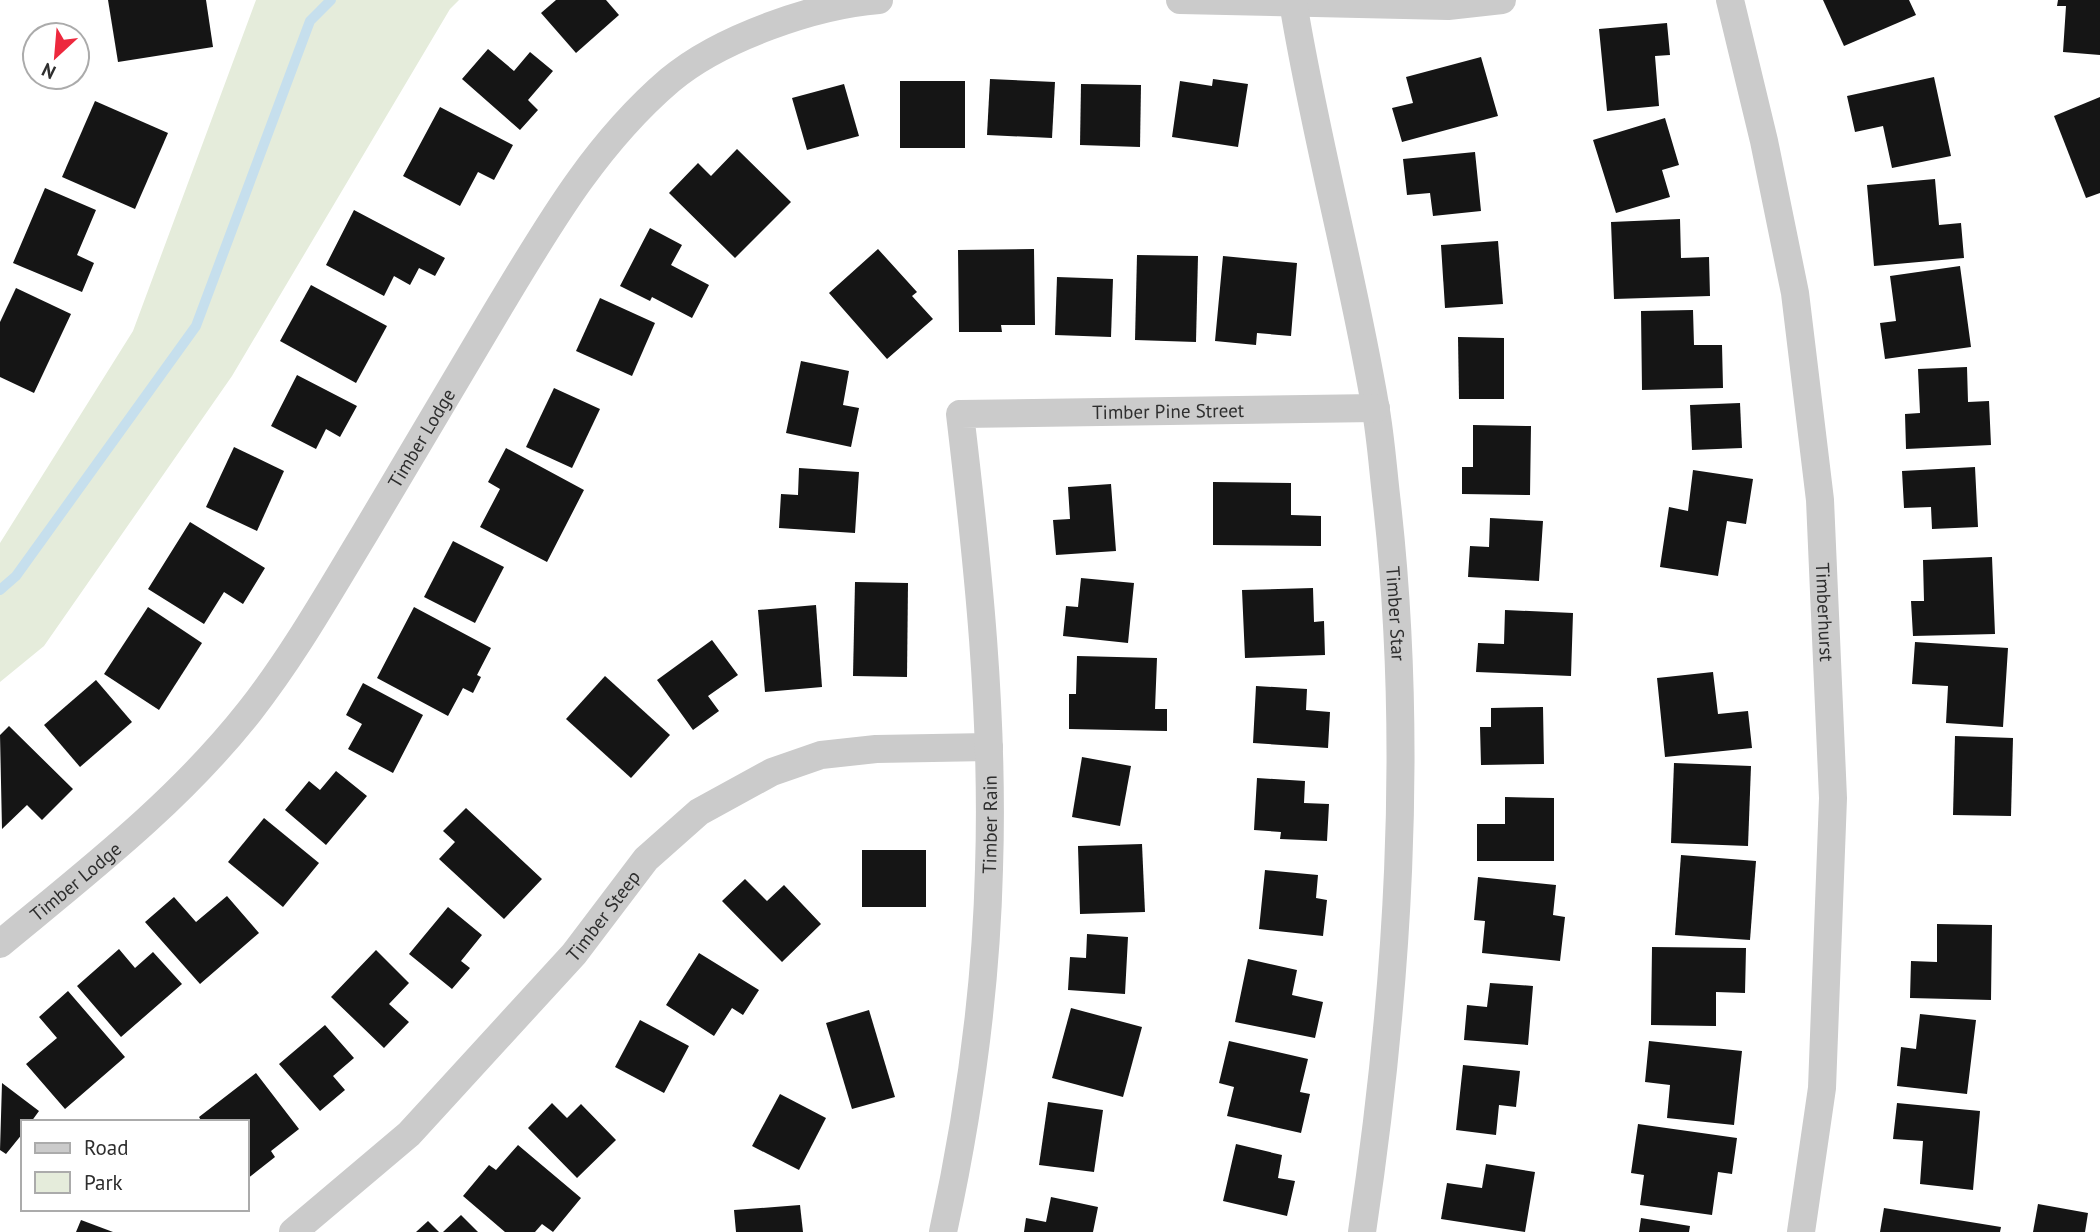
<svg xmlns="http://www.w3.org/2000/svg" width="2100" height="1232" font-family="'PT Sans',sans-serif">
  <rect width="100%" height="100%" fill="#fff"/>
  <path fill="#e5ecdb" d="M256,0H459L450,9L232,376L44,646L0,682V543L133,331Z"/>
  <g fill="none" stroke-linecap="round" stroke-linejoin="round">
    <path stroke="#c6dfed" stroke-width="10" d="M0,590L16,576L196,326L310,21L331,0"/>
  </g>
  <g fill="#151515">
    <path d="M108,0H206L213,47L118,62Z"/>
    <path d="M556,0H606L619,15L576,53L541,13Z"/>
    <path d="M1823,0H1909L1916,15L1844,46Z"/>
    <path d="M2058,0H2100V55L2063,52L2066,6H2057Z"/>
    <path d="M1667,23L1670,55L1655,56L1659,106L1607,111L1599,29Z"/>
    <path d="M488,49L514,71L530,52L553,71L528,100L538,110L520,130L462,79Z"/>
    <path d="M1481,57L1498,116L1402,142L1392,108L1413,103L1406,77Z"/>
    <path d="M1934,77L1951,156L1892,168L1883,126L1855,132L1847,96Z"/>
    <path d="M990,79L1055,82L1052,138L987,135Z"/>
    <path d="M1213,79L1248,84L1238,147L1172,137L1180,81L1212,86Z"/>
    <rect x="900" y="81" width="65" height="67"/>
    <path d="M844,84L859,136L807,150L792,98Z"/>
    <path d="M1081,84L1141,85L1140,147L1080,145Z"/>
    <path d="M2100,97V193L2086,198L2054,116Z"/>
    <path d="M95,101L168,133L135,209L62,177Z"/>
    <path d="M440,107L513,145L494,180L478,172L460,206L403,176Z"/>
    <path d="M1665,118L1679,165L1662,170L1670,197L1616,213L1593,140Z"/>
    <path d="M737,149L791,202L735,258L669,193L698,163L711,176Z"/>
    <path d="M1475,152L1481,211L1433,216L1430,193L1407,195L1403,159Z"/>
    <path d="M1935,179L1939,225L1961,223L1964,258L1874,266L1867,185Z"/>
    <path d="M45,188L96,210L77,255L94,263L82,292L13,263Z"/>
    <path d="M354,210L445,258L435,276L419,268L410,285L394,276L384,296L326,265Z"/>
    <path d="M1680,219L1681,258L1709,257L1710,296L1614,299L1611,222Z"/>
    <path d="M650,228L682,245L671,265L709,285L692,318L652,297L650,301L620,286Z"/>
    <path d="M1498,241L1503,304L1445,308L1441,245Z"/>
    <path d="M878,249L917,292L912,296L933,319L887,359L829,293Z"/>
    <path d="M1034,249L1035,325H1001L1002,332H959L958,250Z"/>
    <path d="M1137,255L1198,256L1196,342L1135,340Z"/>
    <path d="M1223,256L1297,263L1291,336L1257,333L1256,345L1215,341Z"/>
    <path d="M1960,266L1971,347L1885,359L1880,323L1896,321L1890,276Z"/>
    <path d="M1057,277L1113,279L1111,337L1055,335Z"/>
    <path d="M311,285L387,326L356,383L280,341Z"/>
    <path d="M16,288L71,314L34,393L0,377V322Z"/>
    <path d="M600,298L655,323L632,376L576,351Z"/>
    <path d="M1693,310L1694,345H1722L1723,388L1642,390L1641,311Z"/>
    <path d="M1458,337L1504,338V399H1459Z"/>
    <path d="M801,361L849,371L843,405L859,408L851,447L786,433Z"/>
    <path d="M1967,367L1968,402L1989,401L1991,445L1906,449L1905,414L1920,413L1918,369Z"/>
    <path d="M297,375L357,406L340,437L326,429L316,449L271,426Z"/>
    <path d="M554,388L600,409L572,468L526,447Z"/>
    <path d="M1740,403L1742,448L1692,450L1690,405Z"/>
    <path d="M1473,425L1531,426L1530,495L1462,494V467H1473Z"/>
    <path d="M234,447L284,471L257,531L206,507Z"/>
    <path d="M506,448L584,490L547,562L480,527L500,489L488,482Z"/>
    <path d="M1975,467L1978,527L1932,529L1931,507L1904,508L1902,471Z"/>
    <path d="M799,468L859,472L855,533L779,528L781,494L798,495Z"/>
    <path d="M1693,470L1753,479L1746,524L1727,521L1718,576L1660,567L1669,507L1688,511Z"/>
    <path d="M1213,482L1291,483V515L1321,516V546L1213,545Z"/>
    <path d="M1111,484L1116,551L1056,555L1053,520L1070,519L1068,487Z"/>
    <path d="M1490,518L1543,521L1539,581L1468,577L1470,546L1489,547Z"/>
    <path d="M190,522L265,568L243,604L224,592L204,624L148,589Z"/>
    <path d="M453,541L504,567L475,623L424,597Z"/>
    <path d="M1992,557L1995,634L1913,636L1911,601H1924L1923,560Z"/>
    <path d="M1081,578L1134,583L1128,643L1063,636L1066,606L1078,607Z"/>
    <path d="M855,582L908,583L907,677L853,676Z"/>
    <path d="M1313,588L1314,622L1324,621L1325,655L1245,658L1242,590Z"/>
    <path d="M816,605L822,687L765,692L758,610Z"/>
    <path d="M148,607L202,643L159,710L104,674Z"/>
    <path d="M414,607L491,648L477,675L481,677L473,693L463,688L448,716L377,678Z"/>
    <path d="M1505,610L1573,613L1571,676L1476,672L1478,643L1504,644Z"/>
    <path d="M712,640L738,675L708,696L719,711L693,730L657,680Z"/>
    <path d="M1915,642L2008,648L2003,727L1946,723L1948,686L1912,684Z"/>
    <path d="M1077,656L1157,658L1155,709H1167V731L1069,729V694H1076Z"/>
    <path d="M1713,672L1718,714L1748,711L1752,748L1665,757L1657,678Z"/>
    <path d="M605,676L670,735L631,778L566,719Z"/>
    <path d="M96,680L132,722L80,767L44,725Z"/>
    <path d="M363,683L423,715L393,773L348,749L362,724L346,715Z"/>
    <path d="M1256,686L1307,689L1306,710L1330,712L1328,748L1253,743Z"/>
    <path d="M1543,707L1544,764L1481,765L1480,727H1491V708Z"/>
    <path d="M9,726L73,789L42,820L27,805L2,829L0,735Z"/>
    <path d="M1955,736L2013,738L2011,816L1953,815Z"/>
    <path d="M1082,757L1131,766L1120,826L1072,817Z"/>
    <path d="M1674,763L1751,766L1748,846L1671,843Z"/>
    <path d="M336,771L367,796L326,845L285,810L309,781L320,790Z"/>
    <path d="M1257,778L1305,781L1304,803L1329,804L1327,841L1280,839L1281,832L1254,830Z"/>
    <path d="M1505,797L1554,798V861H1477V824H1505Z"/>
    <path d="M466,808L542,879L504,919L439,859L455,842L443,831Z"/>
    <path d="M264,818L319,863L283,907L228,862Z"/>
    <path d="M1142,844L1145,912L1080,914L1078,846Z"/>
    <rect x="862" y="850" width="64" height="57"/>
    <path d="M1681,855L1756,861L1750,940L1675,935Z"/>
    <path d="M1265,870L1318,875L1316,898L1327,900L1323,936L1259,929Z"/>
    <path d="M1478,877L1556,885L1553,915L1565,917L1560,961L1482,953L1485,921L1474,920Z"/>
    <path d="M745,879L767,901L784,885L821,924L782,962L722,901Z"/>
    <path d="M227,896L259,933L200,984L145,922L174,897L196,922Z"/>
    <path d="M448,907L482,935L461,961L470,968L452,989L409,954Z"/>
    <path d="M1937,924L1992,925L1991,1000L1910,998L1911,961L1937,962Z"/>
    <path d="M1087,934L1128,937L1125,994L1068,990L1070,957L1086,958Z"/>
    <path d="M1652,947L1746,948L1745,993L1716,992V1026L1651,1025Z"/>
    <path d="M119,949L135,968L153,952L182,984L121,1037L77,986Z"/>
    <path d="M376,950L409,983L389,1004L409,1022L384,1048L331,997Z"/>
    <path d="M699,953L759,990L743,1015L732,1008L714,1036L666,1005Z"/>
    <path d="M1248,959L1297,970L1292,995L1323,1002L1315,1038L1235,1022Z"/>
    <path d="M1490,983L1533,986L1528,1045L1464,1040L1467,1005L1487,1007Z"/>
    <path d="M68,991L125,1057L65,1109L26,1064L57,1038L39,1017Z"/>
    <path d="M1071,1008L1142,1027L1123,1097L1052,1078Z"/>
    <path d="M869,1010L895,1097L852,1109L826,1023Z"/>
    <path d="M1920,1014L1976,1020L1967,1094L1897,1086L1901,1047L1916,1049Z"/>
    <path d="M640,1020L689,1046L664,1093L615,1067Z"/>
    <path d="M325,1025L354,1058L333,1076L345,1090L320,1111L279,1064Z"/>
    <path d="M1229,1041L1308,1059L1300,1092L1310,1094L1301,1133L1227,1116L1234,1087L1219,1083Z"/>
    <path d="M1649,1041L1742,1051L1734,1125L1667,1118L1670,1085L1645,1082Z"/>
    <path d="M1463,1065L1520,1071L1516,1107L1499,1105L1496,1135L1456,1130Z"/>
    <path d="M256,1073L299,1129L271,1151L275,1157L247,1179V1122H202L199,1117Z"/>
    <path d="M2,1083L39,1111L31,1122H23V1133L6,1154L0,1150Z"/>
    <path d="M780,1094L826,1118L799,1170L752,1146Z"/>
    <path d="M1048,1102L1103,1110L1094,1172L1039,1165Z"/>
    <path d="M552,1103L567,1118L581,1104L616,1140L577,1178L528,1128Z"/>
    <path d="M1897,1103L1980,1111L1973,1190L1920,1184L1923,1141L1893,1139Z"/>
    <path d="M1638,1124L1737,1138L1732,1174L1718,1172L1712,1215L1640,1205L1644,1175L1631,1173Z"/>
    <path d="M1236,1144L1282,1155L1278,1178L1295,1181L1287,1216L1223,1201Z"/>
    <path d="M518,1145L581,1198L553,1232L542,1224L535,1232H505L463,1196L489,1165L496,1170Z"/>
    <path d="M1486,1164L1535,1172L1525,1232L1441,1219L1447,1183L1482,1188Z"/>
    <path d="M1051,1197L1098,1207L1093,1232H1024L1026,1218L1046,1222Z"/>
    <path d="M2038,1204L2088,1213L2085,1232H2033Z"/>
    <path d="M800,1205L803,1232H736L734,1210Z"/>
    <path d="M1884,1208L2001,1227L2000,1232H1880Z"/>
    <path d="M461,1215L478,1232H443Z"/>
    <path d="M1641,1218L1690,1226L1689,1232H1639Z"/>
    <path d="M81,1220L113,1232H76Z"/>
    <path d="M428,1221L439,1232H416Z"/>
  </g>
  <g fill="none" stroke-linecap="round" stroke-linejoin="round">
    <g stroke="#cbcbcb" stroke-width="28">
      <path d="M1180,0L1448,6L1502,0"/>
      <path id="s1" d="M1730,0L1764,141L1795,293L1820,500L1833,798L1822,1088L1801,1232"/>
      <path id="s2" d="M1293,2C1315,137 1352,270 1375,405C1381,438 1383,471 1387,504C1414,746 1398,992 1362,1232"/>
      <path id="s3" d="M0,944C87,872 178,802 249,712C293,656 328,594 365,533C409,458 454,384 498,309C548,226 595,144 670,80C720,38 815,5 879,0"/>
      <path id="s4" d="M293,1232L409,1134L574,954L646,859L699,812L772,772L821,755L876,749L989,747"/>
      <path id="s5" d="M943,1232C969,1113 986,991 989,869C994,716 978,565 960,414L1376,408"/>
    </g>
  </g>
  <g text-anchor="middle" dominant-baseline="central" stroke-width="7" stroke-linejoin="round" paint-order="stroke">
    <g font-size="19" fill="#2e2e2e" stroke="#fff">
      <text stroke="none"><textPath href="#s5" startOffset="1031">Timber Pine Street</textPath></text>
      <text stroke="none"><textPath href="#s3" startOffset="665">Timber Lodge</textPath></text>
      <text stroke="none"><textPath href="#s1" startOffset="621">Timberhurst</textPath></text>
      <text stroke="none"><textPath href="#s2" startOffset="621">Timber Star</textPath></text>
      <text stroke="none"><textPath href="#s5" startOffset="411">Timber Rain</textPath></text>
      <text stroke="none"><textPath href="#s3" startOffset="98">Timber Lodge</textPath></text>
      <text stroke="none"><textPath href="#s4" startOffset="444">Timber Steep</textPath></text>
    </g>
  </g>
  <rect x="21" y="1120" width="228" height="91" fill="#ffffff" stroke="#ababab" stroke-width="2"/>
  <rect x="35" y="1143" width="35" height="10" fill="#cbcbcb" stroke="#ababab" stroke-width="2"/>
  <text x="84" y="1155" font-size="21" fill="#2e2e2e">Road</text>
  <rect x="35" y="1172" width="35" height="21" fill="#e5ecdb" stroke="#ababab" stroke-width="2"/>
  <text x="84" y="1190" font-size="21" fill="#2e2e2e">Park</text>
  <g transform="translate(56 56) rotate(206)"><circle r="33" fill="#ffffff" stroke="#ababab" stroke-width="2"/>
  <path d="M0-5L12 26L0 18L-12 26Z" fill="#ed283d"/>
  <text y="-10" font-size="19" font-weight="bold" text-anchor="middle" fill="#2e2e2e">N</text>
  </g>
</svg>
